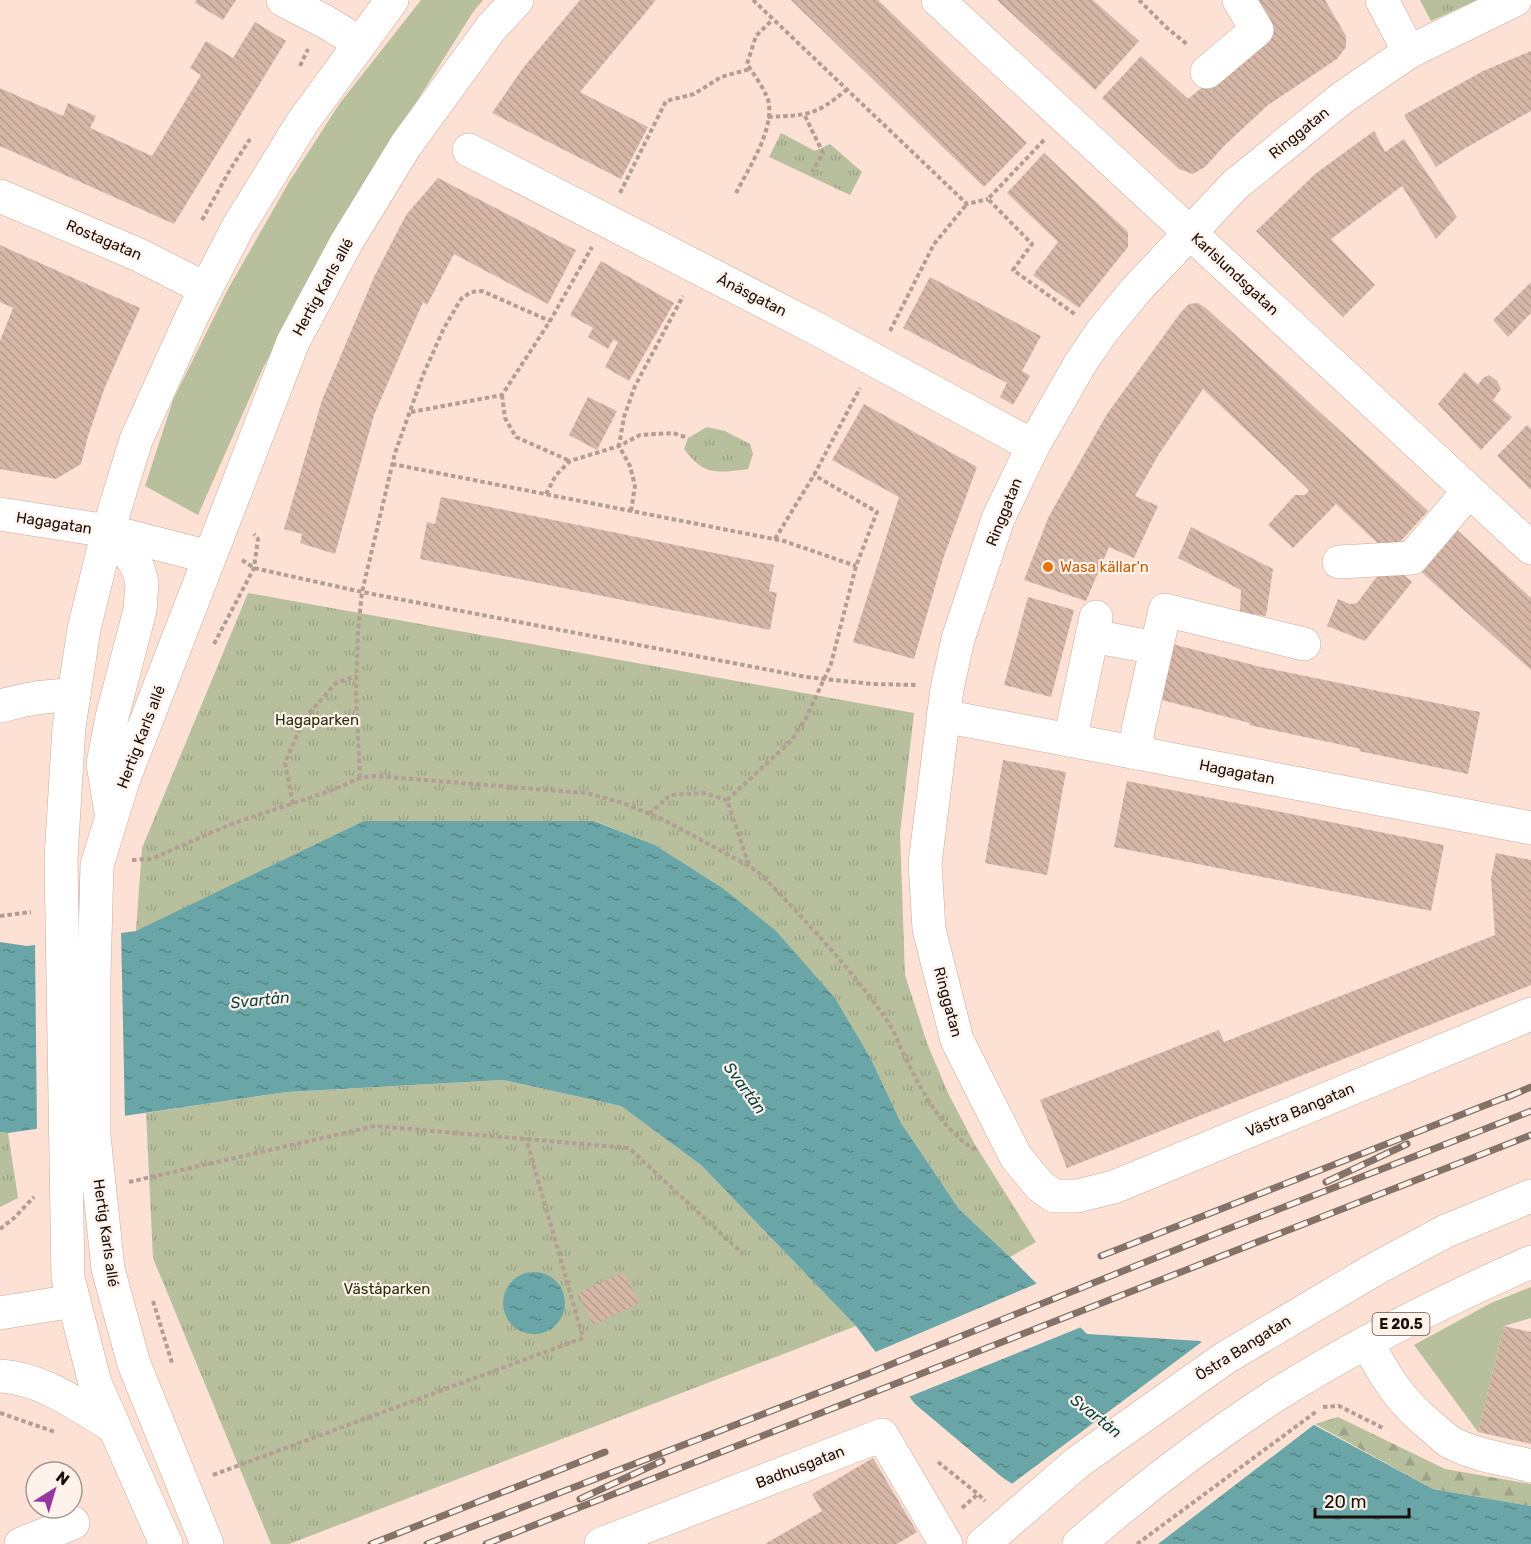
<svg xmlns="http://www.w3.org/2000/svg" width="1531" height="1544" font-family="Rubik,sans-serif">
  <defs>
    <pattern id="forest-firs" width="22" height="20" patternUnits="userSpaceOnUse" patternTransform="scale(1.5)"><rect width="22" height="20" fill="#b7bf9d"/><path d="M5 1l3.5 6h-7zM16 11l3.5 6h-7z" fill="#9da386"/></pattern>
    <pattern id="park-tufts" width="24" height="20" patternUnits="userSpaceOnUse" patternTransform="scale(1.5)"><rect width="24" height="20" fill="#b7bf9d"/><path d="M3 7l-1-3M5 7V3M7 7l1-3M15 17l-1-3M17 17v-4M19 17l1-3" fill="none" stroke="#9da386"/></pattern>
    <pattern id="water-ripples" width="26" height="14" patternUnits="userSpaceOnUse" patternTransform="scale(1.5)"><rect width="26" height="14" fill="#6aa6a7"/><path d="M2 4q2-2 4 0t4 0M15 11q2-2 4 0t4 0" fill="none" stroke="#568686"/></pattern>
    <pattern id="building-back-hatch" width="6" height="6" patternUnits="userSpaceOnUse" patternTransform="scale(1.5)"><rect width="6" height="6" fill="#d6b7a7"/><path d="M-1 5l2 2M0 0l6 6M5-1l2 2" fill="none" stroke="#b79c8e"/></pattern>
  </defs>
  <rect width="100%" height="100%" fill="#fce1d4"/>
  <g fill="#b7bf9d">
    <path d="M421,0H483L473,12L341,222L263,368L198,515L145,486L173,400L227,291L289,182L340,103Z"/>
    <path d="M1531,1287V1318L1504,1326L1478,1432L1414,1345L1491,1303Z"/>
  </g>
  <path fill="url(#forest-firs)" d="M1338,1417L1445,1469L1531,1484V1506L1433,1489L1315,1424Z"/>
  <g fill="url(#park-tufts)">
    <path d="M1420,0H1477L1431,21Z"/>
    <path d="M781,133L815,151L830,144L862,172L850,195L769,157Z"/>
    <path d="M707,427L725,431L750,444L753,454L748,469C717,473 704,476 684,449L688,438Z"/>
    <path d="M248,593L914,713L900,833L905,975L927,1043L948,1093L974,1143L1036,1242L1010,1257L959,1209L901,1123L870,1057L835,998L721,887L655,845L595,821L136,931L142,848Z"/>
    <path d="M503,1080L621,1106L701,1165L856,1326L289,1544H271L153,1258L146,1113L287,1092Z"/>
    <path d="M0,1132L8,1133L18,1198L0,1207Z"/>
  </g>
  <g fill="url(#water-ripples)">
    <path d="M364,821H594L655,845L721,887L775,930L835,998L870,1057L901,1123L959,1209L1010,1257L1087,1334L1200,1341L1314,1425L1433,1489L1531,1506V1544H1106L1003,1478L915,1404L856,1326L701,1165L621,1106L503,1080L287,1092L8,1133L0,1132V942L27,946L136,931Z"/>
    <circle cx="534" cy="1303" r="31"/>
  </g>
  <g fill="#fce1d4">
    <path d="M121,930L125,1119L37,1132L35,941Z"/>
    <path d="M1038,1283L1084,1326L906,1398L873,1353Z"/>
    <path d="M1203,1341L1315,1424L1158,1544H1100L1009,1486Z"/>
  </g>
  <g fill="url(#building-back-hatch)">
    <path d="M196,0H236L223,20L195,3Z"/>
    <path d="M580,0H656L580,92L648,127L621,179L492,113L523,68Z"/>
    <path d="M791,0H878L1027,143L984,187Z"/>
    <path d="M997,0H1093L1139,41L1095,90Z"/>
    <path d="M1253,0H1325L1346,36V47L1337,59L1268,105L1225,145L1205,167L1193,174L1179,169L1102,98L1141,56L1188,99L1271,31Z"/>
    <path d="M255,22L286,41L174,224L0,146V88L63,116L68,103L96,116L90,128L152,156L201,75L190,68L206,41L233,58Z"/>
    <path d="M1531,51V111L1464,149L1436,167L1404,115L1483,71Z"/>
    <path d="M1374,131L1385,152L1404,139L1457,217L1436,239L1402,186L1331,239L1375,285L1343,317L1256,231L1315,174Z"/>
    <path d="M1044,153L1128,232V247L1079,308L1033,275L1058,242L1007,193Z"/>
    <path d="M438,178L576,250L548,304L454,254L427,305L423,302L374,415L335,554L300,543L302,534L284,529L322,400L374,277L406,215Z"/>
    <path d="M0,245L140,308L105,387L88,436L81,464L56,479L0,469V341L13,308L0,302Z"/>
    <path d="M601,261L674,303L629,381L605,367L618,342L613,340L608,349L588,337L593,328L570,315Z"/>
    <path d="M930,277L1041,336L1022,371L1030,376L1013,405L1000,397L1007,383L903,328Z"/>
    <path d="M1531,282V313L1508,337L1493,320Z"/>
    <path d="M1198,303L1207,309L1428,511L1389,554L1336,504L1293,548L1268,525L1295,495H1305L1309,490L1203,389L1159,454L1135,496L1158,506L1134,558L1109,547L1086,601L1024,580L1049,516L1107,414L1181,312L1189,304Z"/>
    <path d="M1465,372L1478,385L1483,378L1489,375L1497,381L1501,389L1493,400L1512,417L1481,450L1438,404Z"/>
    <path d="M588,397L617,411L597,450L569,435Z"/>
    <path d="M864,404L977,467L943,559L914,659L853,642L899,497L832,460Z"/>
    <path d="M1527,425L1531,429V490L1497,456Z"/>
    <path d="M441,497L774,565L769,591L777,593L770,630L420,559L427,522L435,524Z"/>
    <path d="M1191,527L1273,569L1266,616L1240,612L1241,590L1178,558Z"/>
    <path d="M1456,529L1531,598V670L1419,570Z"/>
    <path d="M1388,562L1412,582L1365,641L1327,626L1338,599L1350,604L1357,603Z"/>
    <path d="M1028,597L1074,610L1051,697L1004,685Z"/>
    <path d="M1172,644L1261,667L1480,712L1468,774L1359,751L1361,749L1249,725L1250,723L1158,699Z"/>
    <path d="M1003,760L1066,772L1047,875L985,863Z"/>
    <path d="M1127,781L1444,845L1431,911L1114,847Z"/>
    <path d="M1496,853L1531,860V985L1067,1168L1040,1100L1219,1030L1224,1042L1495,935L1491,878Z"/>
    <path d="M624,1272L639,1303L593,1325L578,1293Z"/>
    <path d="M1504,1326L1531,1332V1444L1478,1432Z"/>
    <path d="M873,1458L917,1532L897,1544H765L822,1511L812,1494Z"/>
  </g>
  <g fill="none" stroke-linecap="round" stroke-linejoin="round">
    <defs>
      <g id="minor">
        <path d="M283,0L324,21L360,43"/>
        <path d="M938,0L1531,548"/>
        <path d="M1382,0L1409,52"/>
        <path d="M1515,0L1409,52L1342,98L1235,185L1135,291L1101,333L1080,364L1033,446L998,519L958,639L947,689L925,863L929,929L957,1040L1016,1157L1040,1186L1054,1196H1077L1114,1187L1531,1014"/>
        <path d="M1207,72L1257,30L1239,0"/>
        <path d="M469,150L819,330L1033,446"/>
        <path d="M0,196L139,255L206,289"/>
        <path d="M0,514L108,531"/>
        <path d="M1339,562L1412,558L1469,491"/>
        <path d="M1092,636L1156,648"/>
        <path d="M0,706C25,699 48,695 74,695"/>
        <path d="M943,716L1531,828"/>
        <path d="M1070,740L1096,617"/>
        <path d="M1136,753L1138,730L1165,610L1304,644"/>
        <path d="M0,1313L73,1301"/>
        <path d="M1367,1342C1385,1377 1401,1402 1432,1427C1438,1432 1444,1438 1450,1442C1473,1455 1505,1459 1531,1466"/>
        <path d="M21,1544L73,1523"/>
        <path d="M601,1544L882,1435L946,1544"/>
      </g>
      <g id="major">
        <path d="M108,531L134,561L139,571L142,583L140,610L112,717L103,764L111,812"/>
        <path d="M108,531L209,557"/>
        <path d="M0,1376C42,1378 79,1406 114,1427"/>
        <path d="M166,1544L95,1383L68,1278L61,858L69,727L84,629L108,531L136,440L193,314L238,227L302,123L392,0"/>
        <path d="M207,1544L134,1364L108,1269L94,1136V975L97,865L123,781L293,342L346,243L406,145L491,28L517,0"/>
        <path d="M983,1544L1078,1462L1225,1358L1377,1268L1446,1231L1531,1196"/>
        <path d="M1079,1544C1140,1491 1208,1439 1276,1395C1357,1344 1443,1301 1531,1262"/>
      </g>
    </defs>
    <use href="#minor" stroke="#c9aa9a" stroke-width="34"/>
    <use href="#major" stroke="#c9aa9a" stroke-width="34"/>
    <g stroke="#b39e93" stroke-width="4" stroke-dasharray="4.5 3" stroke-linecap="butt">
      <path d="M753,0L967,204L988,199"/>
      <path d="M1139,0L1167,28L1188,45"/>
      <path d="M300,66L308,49"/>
      <path d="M805,116L823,153L812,172"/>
      <path d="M768,117C808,115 815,116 846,90"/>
      <path d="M1044,140L988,199L1032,244L1013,270L1076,315"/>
      <path d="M620,193L666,101L694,94L721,77L750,69"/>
      <path d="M736,193C748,169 772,134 769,105C769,95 753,73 747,64L756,36L772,20"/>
      <path d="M202,220L231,168L250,139"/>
      <path d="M890,331L934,244L967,204"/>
      <path d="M502,395L505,418L516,437L570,461"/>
      <path d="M411,412L502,395L550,321L592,247"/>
      <path d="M392,464L784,541L856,566"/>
      <path d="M546,494L556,475L570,461L619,446L640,435L673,433L688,438"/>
      <path d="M631,511L635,486L630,466L619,446L624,417L635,386L683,296"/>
      <path d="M775,539L814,475L860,388"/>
      <path d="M242,560L254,568L362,592L806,677L872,684L917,685"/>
      <path d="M214,644L254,568L258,539L254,534"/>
      <path d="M360,778L356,694L358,631L362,592L395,453L423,375L444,328L461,299L471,292L482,291L550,321"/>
      <path d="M727,800L791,741L806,718L831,664L856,566L877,512L814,475"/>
      <path d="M293,804L285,763L304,719L336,683L357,676"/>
      <path d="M649,814L670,795L704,793L727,800L749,865"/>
      <path d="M132,860L151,859L234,823L330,791L360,778L375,776L586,793L623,803L664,820L749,866L763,876C807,923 852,969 888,1022C894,1031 898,1042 902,1051C921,1089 938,1126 975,1150"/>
      <path d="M0,916L31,912"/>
      <path d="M129,1182L375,1126L629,1148L743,1254"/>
      <path d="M0,1229L14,1218L34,1197"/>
      <path d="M153,1301L172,1363"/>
      <path d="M1323,1407L1339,1406L1383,1428"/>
      <path d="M0,1413L55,1432"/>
      <path d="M938,1462L978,1494"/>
      <path d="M213,1475L583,1338L526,1138"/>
      <path d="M962,1508L978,1494L985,1501"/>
      <path d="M1137,1544L1317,1411"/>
    </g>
    <use href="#minor" stroke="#fff" stroke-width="33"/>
    <use href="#major" stroke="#fff" stroke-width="33"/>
    <defs>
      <g id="rail">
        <path d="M1508,1097L1531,1087"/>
        <path d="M1326,1182L1407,1144"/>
        <path d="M1101,1256L1514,1094"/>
        <path d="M580,1499L662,1461"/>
        <path d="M371,1544L605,1452"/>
        <path d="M427,1544L867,1374L1225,1230L1531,1111"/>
        <path d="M486,1544L1531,1135"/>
      </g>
    </defs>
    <use href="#rail" stroke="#847269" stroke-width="7"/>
    <use href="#rail" stroke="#fff2eb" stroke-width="4.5" stroke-dasharray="14" stroke-linecap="butt"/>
  </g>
  <circle fill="#e8710a" stroke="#fff2eb" stroke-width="2" cx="1048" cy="567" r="6"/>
  <g text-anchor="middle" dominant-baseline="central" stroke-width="4.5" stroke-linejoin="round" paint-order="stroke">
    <rect fill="#fff2eb" stroke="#5f544e" stroke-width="1.5" x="1372.5" y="1313" width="57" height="22" rx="4.5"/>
    <g font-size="14" font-weight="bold" fill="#1a100a">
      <text x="1401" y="1324">E 20.5</text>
    </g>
    <g font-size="15" fill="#1a100a" stroke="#fff2eb">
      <text transform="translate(1299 133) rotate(-39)">Ringgatan</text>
      <text transform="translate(104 240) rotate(23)">Rostagatan</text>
      <text transform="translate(1235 274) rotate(43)">Karlslundsgatan</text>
      <text transform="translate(323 287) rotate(-61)">Hertig Karls allé</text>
      <text transform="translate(752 295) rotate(27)">Ånäsgatan</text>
      <text transform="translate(1004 512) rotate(-68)">Ringgatan</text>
      <text transform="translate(54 523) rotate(9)">Hagagatan</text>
      <text transform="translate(141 737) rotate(-69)">Hertig Karls allé</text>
      <text transform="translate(1237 772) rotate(11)">Hagagatan</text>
      <text transform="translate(948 1002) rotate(75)">Ringgatan</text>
      <text transform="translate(1300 1110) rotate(-23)">Västra Bangatan</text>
      <text transform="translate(106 1233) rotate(82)">Hertig Karls allé</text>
      <text transform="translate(1243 1348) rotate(-32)">Östra Bangatan</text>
      <text transform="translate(800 1467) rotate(-21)">Badhusgatan</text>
    </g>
    <g font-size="15" fill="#c56008" stroke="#fff2eb" text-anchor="start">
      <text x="1060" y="567">Wasa källar'n</text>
    </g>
    <g font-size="15" fill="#29300c" stroke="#fff2eb">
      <text x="317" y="720">Hagaparken</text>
      <text x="387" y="1289">Väståparken</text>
    </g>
    <g font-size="16" font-style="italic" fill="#0b4545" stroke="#fff2eb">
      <text transform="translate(260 1000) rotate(-6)">Svartån</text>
      <text transform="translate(745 1088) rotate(54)">Svartån</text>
      <text transform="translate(1096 1416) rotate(38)">Svartån</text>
    </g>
  </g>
  <g transform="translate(54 1490) rotate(37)"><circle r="28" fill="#fff2eb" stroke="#a39891" stroke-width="1.5"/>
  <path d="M0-4.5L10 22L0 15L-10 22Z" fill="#9738a1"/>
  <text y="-9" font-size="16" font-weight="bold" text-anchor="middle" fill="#1a100a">N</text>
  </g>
  <path d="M1315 1508v9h94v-9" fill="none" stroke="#1a100a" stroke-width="3"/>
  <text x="1324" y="1508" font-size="18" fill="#1a100a" stroke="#fff2eb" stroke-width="4.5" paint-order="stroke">20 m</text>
</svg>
